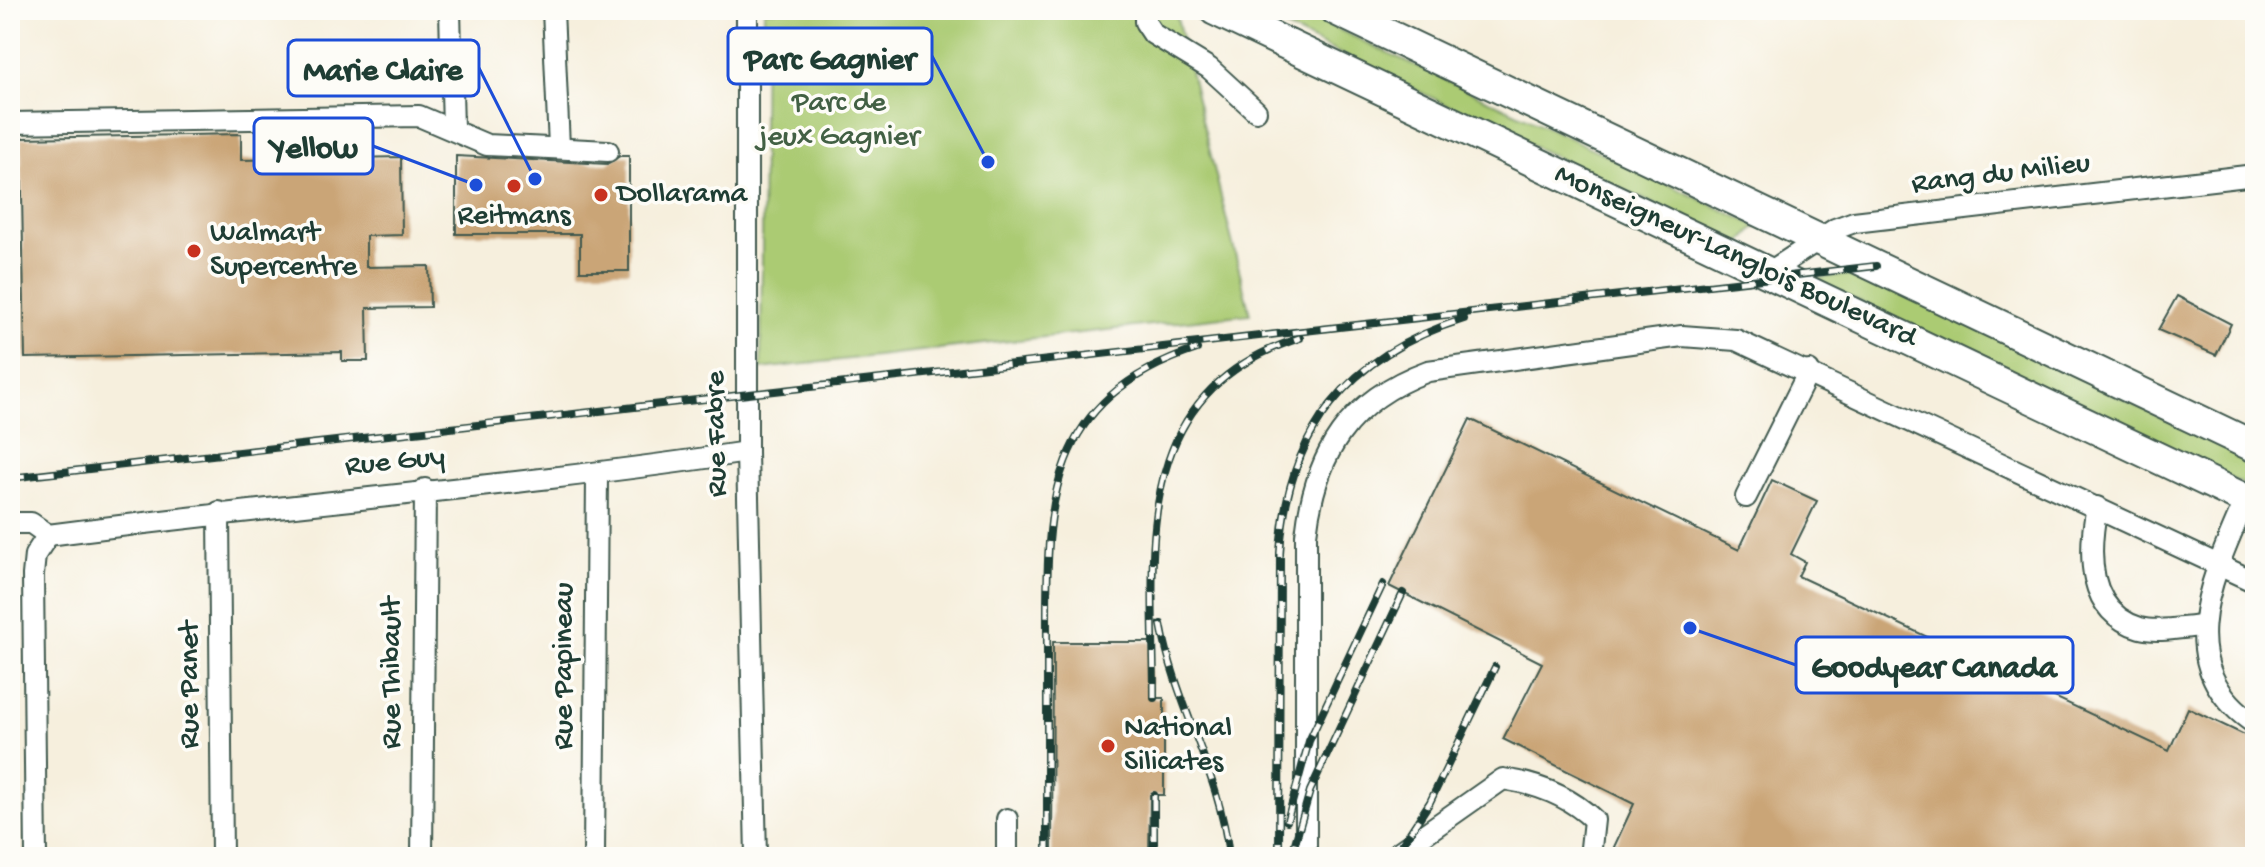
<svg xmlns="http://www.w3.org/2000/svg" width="2265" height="867" font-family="'Gochi Hand',sans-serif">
  <rect width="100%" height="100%" fill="#fdfcf7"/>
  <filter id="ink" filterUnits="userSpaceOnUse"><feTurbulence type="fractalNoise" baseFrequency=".0125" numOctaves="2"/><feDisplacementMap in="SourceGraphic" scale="16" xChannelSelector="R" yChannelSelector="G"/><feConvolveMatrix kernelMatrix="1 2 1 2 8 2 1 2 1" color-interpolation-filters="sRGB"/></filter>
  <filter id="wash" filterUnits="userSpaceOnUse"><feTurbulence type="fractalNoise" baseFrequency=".006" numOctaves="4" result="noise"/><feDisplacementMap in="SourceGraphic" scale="32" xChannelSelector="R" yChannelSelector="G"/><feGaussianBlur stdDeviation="1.8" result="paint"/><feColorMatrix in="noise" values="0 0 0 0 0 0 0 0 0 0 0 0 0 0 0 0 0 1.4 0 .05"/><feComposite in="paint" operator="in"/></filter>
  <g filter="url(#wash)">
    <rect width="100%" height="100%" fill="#f6efdd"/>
    <g fill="#abcb73" stroke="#658454" stroke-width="2">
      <path d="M764,10H1175L1250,314L761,369Z"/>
      <path d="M1249,10H1297L1757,226L1739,245Z"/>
      <path d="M1863,273L2255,463V490L1811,279Z"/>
    </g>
    <g id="blocks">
      <g fill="#caa577">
        <path d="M241,134V160L401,157L402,235L366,236V267L429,266L430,307L367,308L368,361H342V352L25,358L21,138Z"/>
        <path d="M456,156L607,164L620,156H629V271H580V234H456Z"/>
        <path d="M2177,296L2231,324L2216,355L2158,330Z"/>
        <path d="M1470,419L1739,550L1772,480L1817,501L1791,554L1805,562L1798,576L2169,751L2188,708L2255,740V857H1635L1614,847L1634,804L1503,739L1542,663L1389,586Z"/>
        <path d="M1053,642H1151V698H1164V795H1150L1149,857H1052Z"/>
      </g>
    </g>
  </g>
  <g filter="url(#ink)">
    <use href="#blocks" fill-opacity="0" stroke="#3f584d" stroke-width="2"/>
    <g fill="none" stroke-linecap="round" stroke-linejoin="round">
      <defs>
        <g id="minor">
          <path d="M450,10L453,129"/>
          <path d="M553,10L559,147"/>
          <path d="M747,10V452L756,857"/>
          <path d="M1145,10V22L1153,34L1209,68L1256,111"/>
          <path d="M10,123L419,116L487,145L608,151"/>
          <path d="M1768,273L1835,229L1854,222L2255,175"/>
          <path d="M1746,497L1809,371"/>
          <path d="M2246,499C2213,575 2167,666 2255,724"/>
          <path d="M2097,507C2088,552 2086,612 2140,628C2158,633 2184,627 2203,626"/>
          <path d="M219,512L222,857"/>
          <path d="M10,523H31L48,535"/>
          <path d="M48,535C281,504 515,487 747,452"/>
          <path d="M36,857L33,575L35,555L48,535"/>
          <path d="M422,857L425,489"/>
          <path d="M594,857L597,475"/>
          <path d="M1007,857V819"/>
          <path d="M1306,857V535C1315,453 1349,400 1428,371L1682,336L1736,340L2255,582"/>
          <path d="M1392,857L1503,779C1537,784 1569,796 1594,820L1590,857"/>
        </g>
        <g id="highway">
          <path d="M1215,10L2255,504"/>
          <path d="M1336,10L2255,447"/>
        </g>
      </defs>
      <use href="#minor" stroke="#3f584d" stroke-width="24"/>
      <use href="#highway" stroke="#3f584d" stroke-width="34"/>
      <use href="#minor" stroke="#fff" stroke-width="20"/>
      <use href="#highway" stroke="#fff" stroke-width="30"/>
      <defs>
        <g id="rail">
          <path d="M10,478L1876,266"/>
          <path d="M1161,624C1175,704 1221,775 1229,857"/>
          <path d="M1154,698C1154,552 1126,394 1300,338"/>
          <path d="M1154,795V857"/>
          <path d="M1287,821L1309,741L1383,584"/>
          <path d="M1047,857C1047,788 1047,719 1047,650C1047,512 1040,401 1197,349"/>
          <path d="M1279,857L1280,553C1287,431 1348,355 1464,319"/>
          <path d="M1291,857L1310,791L1403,593"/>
          <path d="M1394,857L1430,802L1495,667"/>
        </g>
      </defs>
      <use href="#rail" stroke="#1f3d34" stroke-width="8"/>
      <use href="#rail" stroke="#fdfcf7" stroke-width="5" stroke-dasharray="15" stroke-linecap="butt"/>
    </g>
  </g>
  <g fill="#c8321e" stroke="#fdfcf7" stroke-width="3">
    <circle cx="514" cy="186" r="8"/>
    <circle cx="601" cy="195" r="8"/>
    <circle cx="194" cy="251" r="8"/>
    <circle cx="1108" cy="746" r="8"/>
  </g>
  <g text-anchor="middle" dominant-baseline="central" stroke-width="7" stroke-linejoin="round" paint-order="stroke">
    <g font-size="30" fill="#426044" stroke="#fdfcf7">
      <text x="839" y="104">Parc de<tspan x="839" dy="34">jeux Gagnier</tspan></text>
    </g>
    <g font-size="30" fill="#1f3d34" stroke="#fdfcf7">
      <text transform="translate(2001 175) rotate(-7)">Rang du Milieu</text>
      <text transform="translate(1735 257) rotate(25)">Monseigneur-Langlois Boulevard</text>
      <text transform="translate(718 434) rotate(-91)">Rue Fabre</text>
      <text transform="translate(395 463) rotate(-6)">Rue Guy</text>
      <text transform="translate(565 666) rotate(-90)">Rue Papineau</text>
      <text transform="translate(393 673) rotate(-90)">Rue Thibault</text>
      <text transform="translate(191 685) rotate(-90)">Rue Panet</text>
    </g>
    <g font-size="30" fill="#1f3d34" stroke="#fdfcf7" text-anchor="start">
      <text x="617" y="195">Dollarama</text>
      <text x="514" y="217" text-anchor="middle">Reitmans</text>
      <text x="210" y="234">Walmart<tspan x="210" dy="34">Supercentre</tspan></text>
      <text x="1124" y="729">National<tspan x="1124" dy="34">Silicates</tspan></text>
    </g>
  </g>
  <path fill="none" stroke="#1d4ed8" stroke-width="3" d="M988 162L932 56M535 179L479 68M476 185L373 146M1690 628L1796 665"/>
  <g fill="#1d4ed8" stroke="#fdfcf7" stroke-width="3">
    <circle cx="988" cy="162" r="8"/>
    <circle cx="535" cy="179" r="8"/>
    <circle cx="476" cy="185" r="8"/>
    <circle cx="1690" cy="628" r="8"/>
  </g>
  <g fill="#fdfcf7" stroke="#1d4ed8" stroke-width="3">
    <rect x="728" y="28" width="204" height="56" rx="8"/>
    <rect x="288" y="40" width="191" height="56" rx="8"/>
    <rect x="254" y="118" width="119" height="56" rx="8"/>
    <rect x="1796" y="637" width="277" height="56" rx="8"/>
  </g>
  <g font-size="32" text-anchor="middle" font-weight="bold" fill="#1f3d34">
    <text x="830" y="68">Parc Gagnier</text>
    <text x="383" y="79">Marie Claire</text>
    <text x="314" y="157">Yellow</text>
    <text x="1934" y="676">Goodyear Canada</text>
  </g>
  <rect width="2265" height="867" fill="none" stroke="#fdfcf7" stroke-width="40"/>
</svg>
